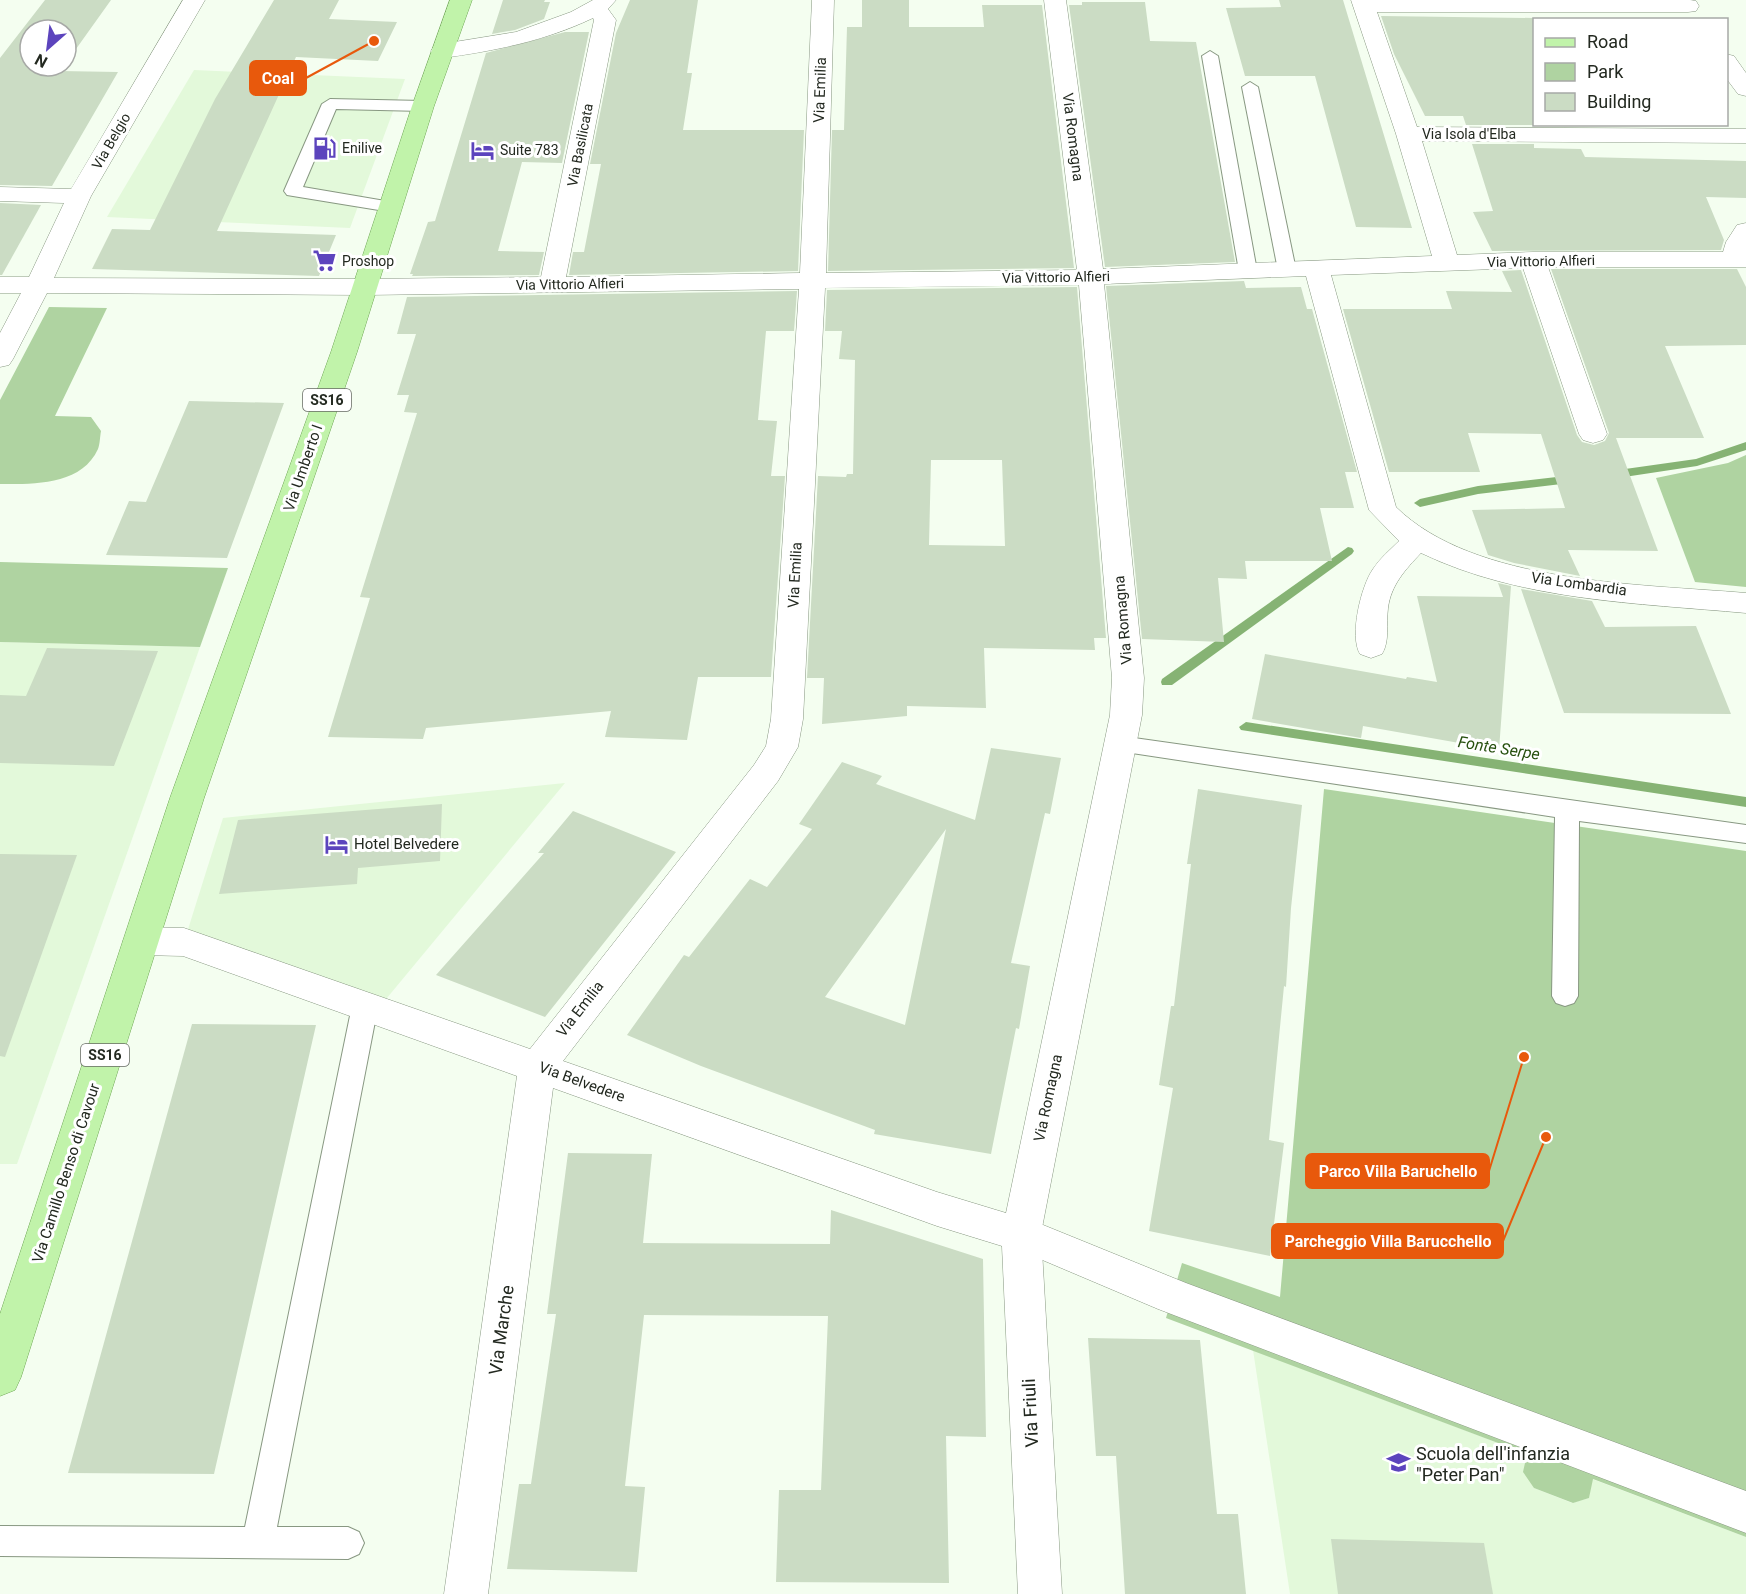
<svg xmlns="http://www.w3.org/2000/svg" width="1746" height="1594" font-family="Roboto,sans-serif">
  <rect width="100%" height="100%" fill="#f4fef0"/>
  <g fill="#e3f9da">
    <path d="M194,70L405,79L350,228L107,217Z"/>
    <path d="M0,642L200,647L17,1164H0Z"/>
    <path d="M565,783L377,1010L184,942L223,818Z"/>
    <path d="M1253,1350L1527,1454L1534,1488L1572,1503L1589,1498L1592,1479L1746,1537V1594H1290Z"/>
  </g>
  <g fill="#afd3a1">
    <path d="M49,307L107,308L55,416L91,417L101,431C100,436 100,444 98,449C81,486 33,484 0,484V400Z"/>
    <path d="M1746,455V587L1695,582L1656,478L1728,463Z"/>
    <path d="M0,562L228,568L200,647L0,642Z"/>
    <path d="M1324,789L1746,851V1537L1593,1479L1589,1498L1573,1503L1534,1488L1523,1472L1527,1454L1166,1318L1182,1263L1280,1297Z"/>
  </g>
  <g fill="none" stroke-linecap="round" stroke-linejoin="round">
    <g fill="#86b374" fill-rule="evenodd">
      <path d="M1746,442V450L1697,466L1611,479L1605,475L1611,471L1696,459Z"/>
      <path d="M1574,475L1578,476L1580,479L1578,482L1478,494L1420,507L1414,503L1420,499L1478,486Z"/>
      <path d="M1348,547L1352,548L1354,551L1352,554L1172,685H1162L1161,682L1162,679Z"/>
      <path d="M1246,722L1746,797V807L1241,730L1239,727Z"/>
    </g>
  </g>
  <g fill="#cbdcc4" fill-rule="evenodd">
    <path d="M45,0H111L66,63V30H30V66H64L60,71L118,72L52,186L0,185V58Z"/>
    <path d="M274,0H339L329,19L397,22L378,61L296,57L217,231L336,235L319,276L92,269L112,229L150,230L215,99Z"/>
    <path d="M503,0H545L544,2H550L544,19L515,30L492,34Z"/>
    <path d="M630,0H698L687,73H692L683,130H804L798,271L569,275L573,252H584L601,164H590L616,33Z"/>
    <path d="M862,0H909V27H984L982,5H1042L1074,268L828,271L832,130H844L847,27H862Z"/>
    <path d="M1279,0H1343L1412,228L1356,227L1315,76H1245L1226,8L1281,7Z"/>
    <path d="M1082,2H1145L1150,41L1196,42L1235,262L1105,267L1069,5H1082Z"/>
    <path d="M1381,16L1534,18V125H1466L1463,116H1425L1394,54Z"/>
    <path d="M565,32H589L562,163L522,162L498,251L544,252L539,275L412,276L413,274H410L428,222L435,221L486,53Z"/>
    <path d="M1472,144H1534V148L1581,149L1585,157L1746,161V198L1706,197L1724,240L1721,250L1492,251L1473,212L1493,211Z"/>
    <path d="M0,203L41,205L2,275H0Z"/>
    <path d="M1551,269H1737L1746,287V345L1665,346L1704,438H1616L1658,551L1568,550L1580,576L1514,563L1488,555L1472,510L1565,508L1541,434L1468,433L1480,472H1389L1343,309H1452L1446,291L1512,292L1502,271L1521,270L1577,435L1582,442L1594,445L1605,441L1609,433Z"/>
    <path d="M1244,281L1246,288L1301,287L1307,309H1312L1357,472H1345L1354,508H1320L1332,561H1245L1247,579L1218,578L1224,642L1142,639L1106,286Z"/>
    <path d="M1077,287L1106,638H1094L1095,650L984,648L986,708L907,706V716L822,724L824,678H807L818,476L846,477L847,474H853L855,360L839,359L842,331H825L827,290ZM931,460H1002L1005,546L929,545Z"/>
    <path d="M797,291L794,331H766L758,420L777,421L771,476H785L771,677H698L687,740L605,737L611,711L426,728L423,739L328,737L370,598L360,597L417,413L404,412L409,395H397L416,334H397L407,297Z"/>
    <path d="M189,401L284,403L227,558L106,555L129,501L146,502Z"/>
    <path d="M1498,583L1511,586L1499,750L1363,726L1361,738L1252,719L1265,654L1406,679L1407,677L1437,682L1417,596L1503,597Z"/>
    <path d="M1521,589L1592,601L1605,627L1696,626L1731,714L1564,713Z"/>
    <path d="M47,648L158,651L114,766L0,763V695L26,696Z"/>
    <path d="M991,748L1061,758L1050,814L1045,813L1011,963L1030,966L1019,1029L1016,1028L991,1154L874,1134L875,1130L701,1066L627,1035L684,955L689,957L750,879L767,887L812,829L799,824L842,762L882,776L876,784L975,820ZM946,829L905,1025L825,997Z"/>
    <path d="M1198,789L1302,805L1291,908L1286,987L1284,986L1269,1140L1284,1143L1270,1256L1149,1231L1173,1088L1159,1085L1171,1006H1174L1191,864H1187Z"/>
    <path d="M442,804L440,861L358,868L357,884L219,894L238,820Z"/>
    <path d="M573,811L676,852L545,1017L436,975L544,853H538Z"/>
    <path d="M0,854L77,855L5,1057L0,1056Z"/>
    <path d="M192,1024L316,1025L214,1474L68,1473Z"/>
    <path d="M568,1153L652,1154L643,1243L830,1244L831,1210L983,1259L986,1437L946,1436L949,1583L776,1582L779,1490H821L828,1316L644,1315L625,1486L645,1487L637,1572L507,1569L519,1484H531L556,1314H547Z"/>
    <path d="M1088,1338L1200,1340L1217,1514H1238L1246,1594H1125L1116,1456H1096Z"/>
    <path d="M1331,1539L1484,1543L1493,1594H1338Z"/>
  </g>
  <g fill="none" stroke-linecap="round" stroke-linejoin="round">
    <defs>
      <g id="service">
        <path d="M1210,51L1218,56L1257,271L1255,275H1241L1239,271L1202,56Z"/>
        <path d="M1250,82L1258,87L1296,270L1294,274H1280L1278,270L1242,87Z"/>
        <path d="M330,99L423,101L431,106L423,111L336,109L303,187L397,203L400,207L397,211L391,212L293,196L287,195L284,191L322,104Z"/>
        <path d="M1120,736L1746,825V843L1579,821L1578,996L1574,1003L1565,1006L1556,1003L1552,996L1555,817L1112,750L1108,744L1112,738Z"/>
        <path d="M365,996L374,999L378,1006L277,1527H348L359,1532L364,1543L359,1554L348,1559L0,1556V1526L245,1527L352,1006L356,999Z"/>
      </g>
      <path id="pedestrian" d="M1021,1216L1186,1283L1746,1491V1533L1158,1309L1007,1245L1001,1233L1007,1221Z"/>
      <g id="minor">
        <path d="M183,0H205L91,196L54,278L365,279L541,277L594,20L593,18C545,41 494,51 442,58L434,56L431,51L434,46L442,44L516,32L571,12L593,0H616L608,9L616,20L566,277L800,273L812,0H834L826,273L1077,270L1044,0H1066L1103,269L1432,256L1396,134L1351,0H1690L1696,1L1699,6L1696,11L1688,12H1377L1417,127L1746,129V143L1422,141L1457,255L1533,252H1723L1726,242L1737,225L1746,223V267H1548L1607,434L1603,440L1593,443L1583,440L1579,434L1523,268L1331,275L1396,507C1474,584 1641,584 1746,593V613C1637,603 1521,601 1421,553C1405,570 1391,585 1388,608C1386,624 1390,641 1382,654L1371,658L1360,654C1349,636 1361,586 1373,569C1380,558 1390,550 1399,541L1369,510L1306,276L1104,284L1144,678L1142,715L1041,1233L1062,1594H1018L1002,1246L937,1226L553,1088L488,1594H444L517,1076L183,956L141,955L129,951L123,941L129,931L141,927L184,928L530,1049L754,765L766,746L771,719L799,289L365,295L47,293L13,359L9,365L0,367V333L21,293H0V277H29L64,203L0,201V187L71,189ZM1079,285L1112,678L1110,715L1006,1213L937,1192L563,1061L778,781L798,747L803,719L825,288Z"/>
        <path d="M1726,54L1734,56L1746,73V96L1738,94L1726,78Z"/>
      </g>
      <path id="primary" d="M450,0H472L434,106L357,352L204,798L21,1377L15,1390L0,1396V1314L170,798L331,352L412,106Z"/>
    </defs>
    <use href="#service" stroke="#889882" stroke-width="2"/>
    <use href="#pedestrian" stroke="#889882" stroke-width="1"/>
    <use href="#minor" stroke="#889882" stroke-width="1"/>
    <use href="#primary" stroke="#6fa755" stroke-width="1"/>
    <use href="#service" fill="#fff" fill-rule="evenodd"/>
    <use href="#pedestrian" fill="#fff" fill-rule="evenodd"/>
    <use href="#minor" fill="#fff" fill-rule="evenodd"/>
    <use href="#primary" fill="#c1f3aa" fill-rule="evenodd"/>
  </g>
  <defs>
    <symbol id="fuel-bare" viewBox="-9 -9 18 18"><path d="M-5.5-6h7V0h2V4h1.3V-2.5L3-4.5l.8-.8L6-3V5H2.5V1h-1V6h-7ZM-4.2-4.7v3.2H.2V-4.7Z" fill="#5c44bd" stroke="#fff" stroke-width="2.5" paint-order="stroke"/></symbol>
    <symbol id="hotel-bare" viewBox="-9 -9 18 18"><path d="M-6-4.5h1.5V1H6V5H4.5V3h-9V5H-6ZM-4 0a1.8 1.8 0 1 1 3.6 0ZM.5 0V-2.5h3Q6-2.5 6 0Z" fill="#5c44bd" stroke="#fff" stroke-width="2.5" paint-order="stroke"/></symbol>
    <symbol id="supermarket-bare" viewBox="-9 -9 18 18"><path d="M-6-5.5h2.5l.6 2H6L4.5 2H-2.5L-4.4-4H-6ZM-1.5 3.2a1.3 1.3 0 1 0 .1 0ZM3 3.2a1.3 1.3 0 1 0 .1 0Z" fill="#5c44bd" stroke="#fff" stroke-width="2.5" paint-order="stroke"/></symbol>
    <symbol id="school-bare" viewBox="-9 -9 18 18"><path d="M0-5L7-2L0 1L-7-2ZM-4 1L0 2.5L4 1V4Q0 6-4 4Z" fill="#5c44bd" stroke="#fff" stroke-width="2.5" paint-order="stroke"/></symbol>
  </defs>
  <g fill-rule="evenodd">
    <use href="#fuel-bare" x="308" y="132" width="33" height="33"/>
    <use href="#hotel-bare" x="466" y="134" width="33" height="33"/>
    <use href="#supermarket-bare" x="308" y="244" width="33" height="33"/>
    <use href="#hotel-bare" x="320" y="828" width="33" height="33"/>
    <use href="#school-bare" x="1382" y="1446" width="33" height="33"/>
  </g>
  <g text-anchor="middle" dominant-baseline="central" stroke-width="6" stroke-linejoin="round" paint-order="stroke">
    <g font-size="14" fill="#232920" stroke="#fff">
      <text x="1469" y="134">Via Isola d'Elba</text>
      <text transform="translate(111 141) rotate(-60)">Via Belgio</text>
      <text transform="translate(580 145) rotate(-79)">Via Basilicata</text>
      <text transform="translate(1541 261) rotate(-1)">Via Vittorio Alfieri</text>
      <text transform="translate(1056 277) rotate(-1)">Via Vittorio Alfieri</text>
      <text transform="translate(570 284) rotate(-1)">Via Vittorio Alfieri</text>
    </g>
    <g font-size="14" fill="#232920" stroke="#fff" text-anchor="start">
      <text x="342" y="148">Enilive</text>
      <text x="500" y="150">Suite 783</text>
      <text x="342" y="261">Proshop</text>
    </g>
    <g fill="#fff" stroke="#656963" stroke-width="1.5">
      <rect x="303" y="389" width="48" height="22" rx="4.5"/>
      <rect x="81" y="1044" width="48" height="22" rx="4.5"/>
    </g>
    <g font-size="14" font-weight="bold" fill="#232920">
      <text x="327" y="400">SS16</text>
      <text x="105" y="1055">SS16</text>
    </g>
    <g font-size="15" fill="#232920" stroke="#fff">
      <text transform="translate(820 90) rotate(-88)">Via Emilia</text>
      <text transform="translate(1073 137) rotate(83)">Via Romagna</text>
      <text transform="translate(303 468) rotate(-71)">Via Umberto I</text>
      <text transform="translate(795 575) rotate(-87)">Via Emilia</text>
      <text transform="translate(1579 584) rotate(8)">Via Lombardia</text>
      <text transform="translate(1123 620) rotate(-95)">Via Romagna</text>
      <text transform="translate(580 1009) rotate(-52)">Via Emilia</text>
      <text transform="translate(582 1082) rotate(20)">Via Belvedere</text>
      <text transform="translate(1048 1098) rotate(-78)">Via Romagna</text>
      <text transform="translate(66 1173) rotate(-72)">Via Camillo Benso di Cavour</text>
    </g>
    <g font-size="15" fill="#232920" stroke="#fff" text-anchor="start">
      <text x="354" y="844">Hotel Belvedere</text>
    </g>
    <g font-size="16" font-style="italic" fill="#27500f" stroke="#fff">
      <text transform="translate(1499 748) rotate(9)">Fonte Serpe</text>
    </g>
    <g font-size="18" fill="#232920" stroke="#fff">
      <text transform="translate(501 1330) rotate(-82)">Via Marche</text>
      <text transform="translate(1030 1413) rotate(-93)">Via Friuli</text>
    </g>
    <g font-size="18" fill="#232920" stroke="#fff" text-anchor="start">
      <text x="1416" y="1453">Scuola dell'infanzia<tspan x="1416" dy="21">"Peter Pan"</tspan></text>
    </g>
  </g>
  <path fill="none" stroke="#e8590c" stroke-width="2" d="M374 41L306 78M1524 1057L1489 1171M1546 1137L1503 1241"/>
  <g fill="#e8590c" stroke="#fff" stroke-width="2">
    <circle cx="374" cy="41" r="6"/>
    <circle cx="1524" cy="1057" r="6"/>
    <circle cx="1546" cy="1137" r="6"/>
  </g>
  <g fill="#e8590c" stroke="#e8590c" stroke-width="2">
    <rect x="250" y="61" width="56" height="34" rx="6"/>
    <rect x="1306" y="1154" width="183" height="34" rx="6"/>
    <rect x="1272" y="1224" width="231" height="34" rx="6"/>
  </g>
  <g font-size="16" text-anchor="middle" font-weight="bold" fill="#fff">
    <text x="278" y="84">Coal</text>
    <text x="1398" y="1177">Parco Villa Baruchello</text>
    <text x="1388" y="1247">Parcheggio Villa Barucchello</text>
  </g>
  <rect x="1533" y="18" width="195" height="108" fill="#ffffff" stroke="#a7a9a6" stroke-width="1.5"/>
  <rect x="1545" y="38" width="30" height="9" fill="#c1f3aa" stroke="#a7a9a6" stroke-width="1.5"/>
  <text x="1587" y="48" font-size="18" fill="#232920">Road</text>
  <rect x="1545" y="63" width="30" height="18" fill="#afd3a1" stroke="#a7a9a6" stroke-width="1.5"/>
  <text x="1587" y="78" font-size="18" fill="#232920">Park</text>
  <rect x="1545" y="93" width="30" height="18" fill="#cbdcc4" stroke="#a7a9a6" stroke-width="1.5"/>
  <text x="1587" y="108" font-size="18" fill="#232920">Building</text>
  <g transform="translate(48 48) rotate(208)"><circle r="28" fill="#ffffff" stroke="#a7a9a6" stroke-width="1.5"/>
  <path d="M0-4.5L10 22L0 15L-10 22Z" fill="#5c44bd"/>
  <text y="-9" font-size="16" font-weight="bold" text-anchor="middle" fill="#232920">N</text>
  </g>
</svg>
